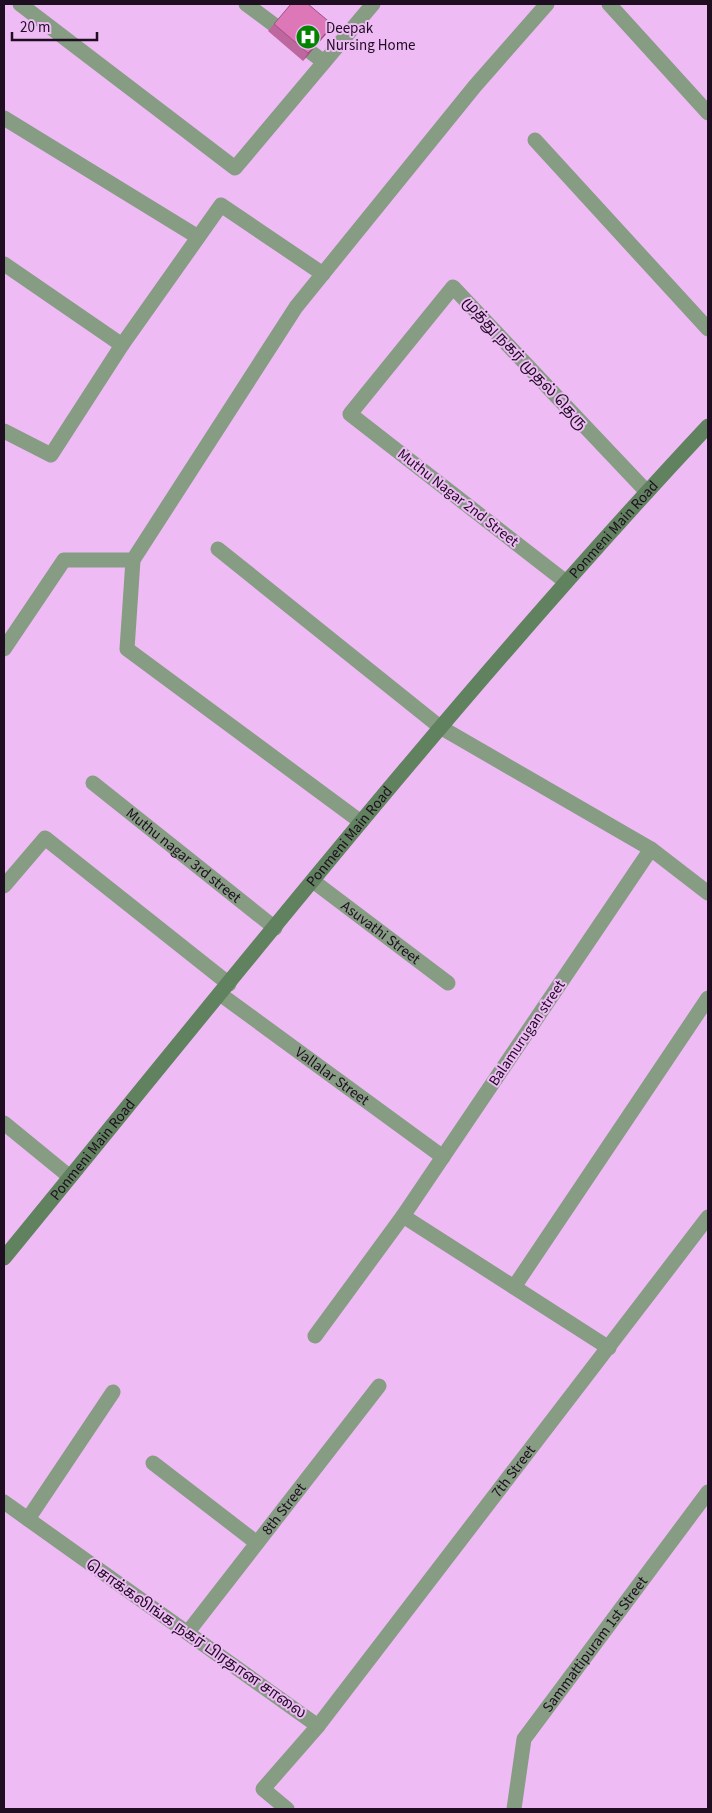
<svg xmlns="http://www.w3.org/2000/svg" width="712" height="1813" font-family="'Source Sans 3','Noto Sans Tamil',sans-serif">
  <rect width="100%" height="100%" fill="#eebbf5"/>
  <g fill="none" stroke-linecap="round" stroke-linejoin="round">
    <g stroke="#869c83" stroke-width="15">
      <path d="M20,4L235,168L373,4"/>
      <path d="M246,4L324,62"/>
      <path d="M609,4L708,113"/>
      <path d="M4,118L198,237"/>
      <path d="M535,140L708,329"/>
      <path d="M4,264L122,345L221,205L323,274"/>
      <path d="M4,431L51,455L122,345"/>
      <path d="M218,549L440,727L651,849L403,1216L609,1348"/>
      <path d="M133,560L127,649L361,822"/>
      <path d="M566,582L350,414L453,287L647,492"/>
      <path d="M4,649L64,560H133L296,307L475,86L547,4"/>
      <path id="s1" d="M93,783L275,928"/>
      <path d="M651,849L708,893"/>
      <path id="s2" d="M313,881L448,983"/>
      <path d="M4,886L45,838L229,984"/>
      <path id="s3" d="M220,994L443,1157"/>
      <path d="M4,1123L70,1177"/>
      <path d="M514,1287L708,998"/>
      <path d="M315,1336L403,1216"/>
      <path d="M153,1463L257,1543"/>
      <path d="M4,1502L318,1726L263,1789L287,1809"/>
      <path d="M28,1519L113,1392"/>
      <path id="s4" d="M188,1632L379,1386"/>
      <path id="s5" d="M318,1726L708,1217"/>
      <path id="s6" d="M514,1809L524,1739L708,1492"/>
    </g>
    <path stroke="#61825e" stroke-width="15" id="s7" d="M4,1258C234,977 460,691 708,426"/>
  </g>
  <path fill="#be669e" d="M274,24L333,25L327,33L303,61L268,31Z"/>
  <path fill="#9b5381" d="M333,25L327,33L303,61L308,53Z"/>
  <path fill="#dd77b8" stroke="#9b5381" d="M291,4H308L333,25L308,53L274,24Z"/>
  <defs>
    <symbol id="hospital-disc" viewBox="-11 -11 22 22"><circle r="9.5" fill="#028401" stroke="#eebbf5"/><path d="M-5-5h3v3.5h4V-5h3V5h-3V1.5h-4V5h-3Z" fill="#fff"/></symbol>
  </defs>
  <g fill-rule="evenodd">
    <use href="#hospital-disc" x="294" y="23" width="28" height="28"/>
  </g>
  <g text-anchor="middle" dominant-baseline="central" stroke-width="4" stroke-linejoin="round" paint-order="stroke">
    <g font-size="15" fill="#1f0d22" stroke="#eebbf5" text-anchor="start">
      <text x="326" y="28">Deepak<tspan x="326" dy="17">Nursing Home</tspan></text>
    </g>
    <g font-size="15" fill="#1f0d22" stroke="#eebbf5">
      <text transform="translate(525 363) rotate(47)">முத்து நகர் முதல் தெரு</text>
      <text transform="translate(458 498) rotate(38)">Muthu Nagar 2nd Street</text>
      <text stroke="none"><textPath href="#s7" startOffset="950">Ponmeni Main Road</textPath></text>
      <text stroke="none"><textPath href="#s7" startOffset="545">Ponmeni Main Road</textPath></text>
      <text stroke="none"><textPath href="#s1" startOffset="116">Muthu nagar 3rd street</textPath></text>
      <text stroke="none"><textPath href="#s2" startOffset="85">Asuvathi Street</textPath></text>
      <text transform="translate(527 1033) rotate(-56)">Balamurugan street</text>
      <text stroke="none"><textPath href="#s3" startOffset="139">Vallalar Street</textPath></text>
      <text stroke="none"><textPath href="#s7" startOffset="140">Ponmeni Main Road</textPath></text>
      <text stroke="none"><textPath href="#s5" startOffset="321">7th Street</textPath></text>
      <text stroke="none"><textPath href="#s4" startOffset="156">8th Street</textPath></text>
      <text transform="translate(196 1639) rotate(35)">சொக்கலிங்க நகர் பிரதான சாலை</text>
      <text stroke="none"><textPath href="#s6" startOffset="189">Sammattipuram 1st Street</textPath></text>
    </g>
  </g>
  <rect width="712" height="1813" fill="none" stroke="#1f0d22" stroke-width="10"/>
  <path d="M12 32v8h85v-8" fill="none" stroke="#1f0d22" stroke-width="2.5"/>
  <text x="20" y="32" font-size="15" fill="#1f0d22" stroke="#eebbf5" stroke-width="4" paint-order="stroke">20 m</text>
</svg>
